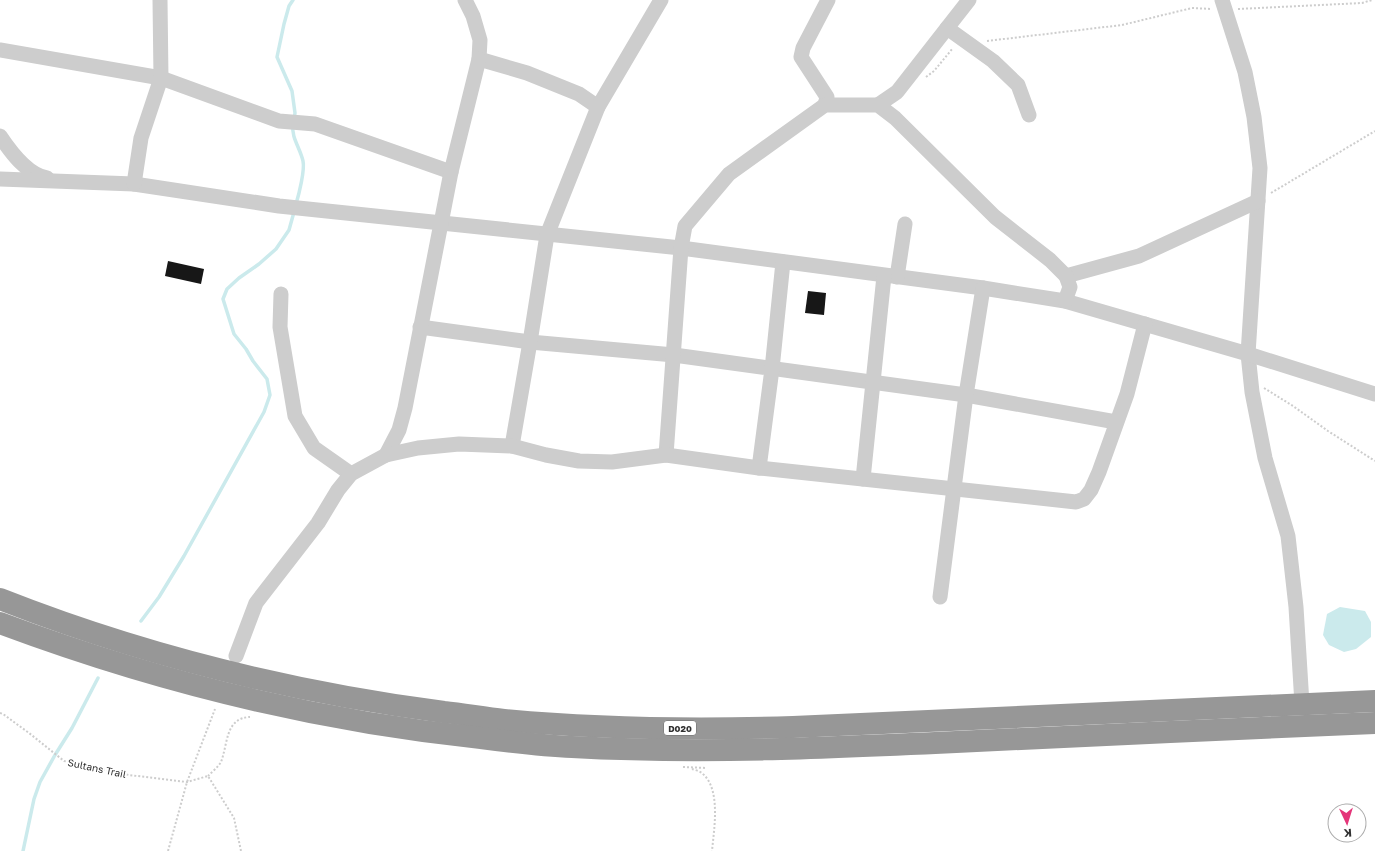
<svg xmlns="http://www.w3.org/2000/svg" width="1375" height="851" font-family="'Golos Text',sans-serif">
  <rect width="100%" height="100%" fill="#fff"/>
  <path fill="#cbeaec" d="M1340,607L1365,611L1371,622V637L1356,649L1344,652L1329,645L1323,635L1327,614Z"/>
  <g fill="none" stroke-linecap="round" stroke-linejoin="round">
    <g stroke="#cbeaec" stroke-width="3.5">
      <path d="M293,0L289,6L284,24L277,57L292,91L295,113L294,119"/>
      <path d="M293,125C291,137 300,148 303,161C305,170 299,194 296,204"/>
      <path d="M141,621L159,597L184,556L264,412L270,395L267,379L253,361L246,349L234,334L223,299L227,289L239,278L259,264L276,249L289,230L294,212"/>
      <path d="M23,851L34,799L40,782L55,755L72,728L98,678"/>
    </g>
  </g>
  <g fill="#171717">
    <path d="M168,261L204,269L201,284L165,276Z"/>
    <path d="M808,291L826,293L824,315L805,313Z"/>
  </g>
  <g fill="none" stroke-linecap="round" stroke-linejoin="round">
    <g stroke="#cdcdcd" stroke-width="2" stroke-dasharray="2 2" stroke-linecap="butt">
      <path d="M1238,9L1362,3L1372,0"/>
      <path d="M987,41L1122,25L1192,8L1212,9"/>
      <path d="M926,77L934,71L953,48"/>
      <path d="M1271,193L1375,131"/>
      <path d="M1264,388L1293,406L1328,431L1375,461"/>
      <path d="M0,713L3,714L29,733L64,761L129,775L187,782L208,776L234,818L241,851"/>
      <path d="M683,767L707,768"/>
      <path d="M692,769C695,770 700,771 703,774C721,790 714,829 712,851"/>
      <path d="M208,776C212,772 218,767 221,762C228,744 225,718 250,717"/>
      <path d="M168,851L187,782L215,709"/>
    </g>
    <g stroke="#cdcdcd" stroke-width="15">
      <path d="M465,0L473,16L480,40L479,59L527,73L579,94L598,107"/>
      <path d="M1222,0L1245,72L1254,117L1260,168L1248,354L1252,392L1265,458L1288,536L1296,607L1302,704"/>
      <path d="M947,28L993,61L1018,85L1029,115"/>
      <path d="M0,50L161,78L279,121L315,124L451,172"/>
      <path d="M825,105L827,97L801,57L803,48L828,0"/>
      <path d="M878,105L897,92L969,0"/>
      <path d="M0,136C10,151 27,175 47,178"/>
      <path d="M0,179L134,184L279,206L681,248L983,288L1065,301L1248,354L1375,394"/>
      <path d="M134,184L141,138L161,78L160,0"/>
      <path d="M1066,276L1139,256L1258,201"/>
      <path d="M897,277L905,224"/>
      <path d="M281,294L280,327L295,416L314,448L351,474"/>
      <path d="M420,327L530,342L674,355L966,395L1116,422"/>
      <path d="M512,446L530,342L547,235L598,107L661,0"/>
      <path d="M386,455L399,430L405,408L451,172L479,59"/>
      <path d="M666,455L681,248L685,226L729,174L825,105H878L895,118L995,217L1050,260L1066,276L1070,287L1065,301"/>
      <path d="M759,468L772,369L783,262"/>
      <path d="M863,479L884,276"/>
      <path d="M940,597L966,395L983,288"/>
      <path d="M236,656L256,603L318,523L338,490L351,474L386,455L418,448L459,444L512,446L546,455L579,461L612,462L666,455L759,468L1076,502L1084,499L1091,490L1099,472L1127,394L1145,324"/>
    </g>
    <g stroke="#979797" stroke-width="22">
      <path d="M0,599C142,655 292,692 444,712C464,714 484,718 504,720C600,729 697,730 793,727L1375,701"/>
      <path d="M0,623C155,681 317,721 481,738C511,742 541,746 572,747C700,754 828,748 956,742C1096,735 1235,729 1375,723"/>
    </g>
  </g>
  <g text-anchor="middle" dominant-baseline="central" stroke-width="4" stroke-linejoin="round" paint-order="stroke">
    <rect fill="#fff" stroke="#6e6e6e" stroke-width="1" x="664" y="721" width="32" height="14" rx="3"/>
    <g font-size="9" font-weight="bold" fill="#303030">
      <text x="680" y="728">D020</text>
    </g>
    <g font-size="10" fill="#303030" stroke="#fff">
      <text transform="translate(97 768) rotate(12)">Sultans Trail</text>
    </g>
  </g>
  <g transform="translate(1347 823) rotate(176)"><circle r="19" fill="#ffffff" stroke="#acacac"/>
  <path d="M0-3L7 15L0 10L-7 15Z" fill="#e43579"/>
  <text y="-6" font-size="11" font-weight="bold" text-anchor="middle" fill="#303030">K</text>
  </g>
</svg>
